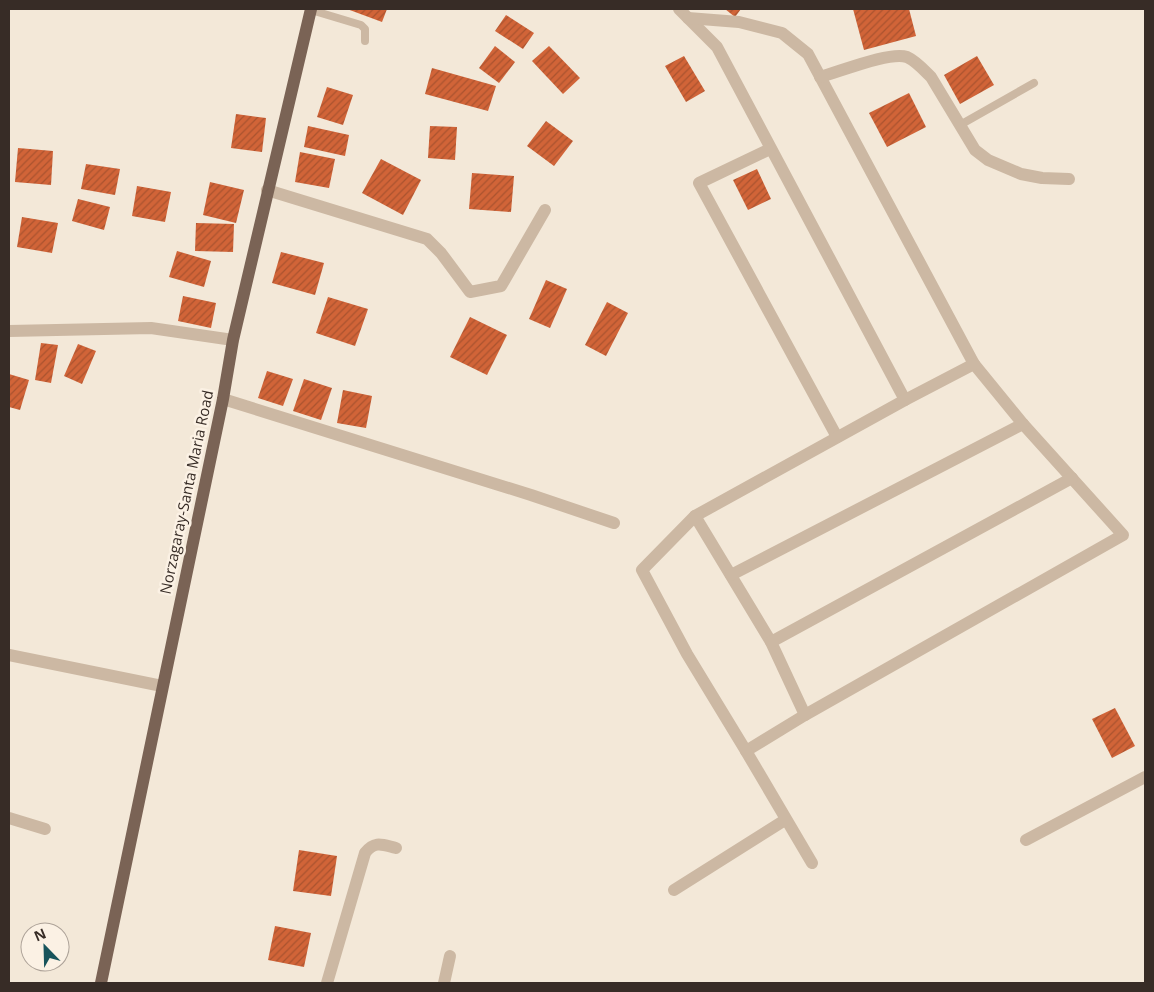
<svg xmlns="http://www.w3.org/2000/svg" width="1154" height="992" font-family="'Open Sans',sans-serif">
  <defs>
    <pattern id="building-hatch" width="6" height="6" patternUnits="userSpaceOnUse" patternTransform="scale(1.25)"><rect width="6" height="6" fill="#d16438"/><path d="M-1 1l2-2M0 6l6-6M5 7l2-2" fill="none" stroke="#aa532f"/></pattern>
  </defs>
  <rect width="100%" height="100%" fill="#f3e8d8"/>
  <g fill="url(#building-hatch)">
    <path d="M347,9H387L382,22Z"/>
    <path d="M725,9H741L735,17Z"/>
    <path d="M853,9H909L916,36L864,50Z"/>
    <path d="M506,15L534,33L523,49L495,31Z"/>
    <path d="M495,46L515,62L499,83L479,68Z"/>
    <path d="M549,46L580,78L563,94L532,61Z"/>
    <path d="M684,56L705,91L686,102L665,66Z"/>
    <path d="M977,56L994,85L960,104L944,75Z"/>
    <path d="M432,68L496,86L488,111L425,94Z"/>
    <path d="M327,87L353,95L343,125L317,117Z"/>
    <path d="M909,93L926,127L887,147L869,113Z"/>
    <path d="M236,114L266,118L262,152L231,148Z"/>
    <path d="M546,121L573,141L554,166L527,146Z"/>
    <path d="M308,126L349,135L345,156L304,147Z"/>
    <path d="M430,126L457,127L455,160L428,158Z"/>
    <path d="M18,148L53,151L51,185L15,182Z"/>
    <path d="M300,152L335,159L329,188L295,182Z"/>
    <path d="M381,159L421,180L403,215L362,193Z"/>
    <path d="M86,164L120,169L115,195L81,189Z"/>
    <path d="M757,169L771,199L748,210L733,180Z"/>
    <path d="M472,173L514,176L511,212L469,209Z"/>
    <path d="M210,182L244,190L236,223L203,215Z"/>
    <path d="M137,186L171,192L165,222L132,216Z"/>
    <path d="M78,199L110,207L104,230L72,221Z"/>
    <path d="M22,217L58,223L52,253L17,247Z"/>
    <path d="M196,223L234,224L233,252L195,251Z"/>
    <path d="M177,251L211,261L204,287L169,277Z"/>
    <path d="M281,252L324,263L315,295L272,283Z"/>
    <path d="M546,280L567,289L550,328L529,319Z"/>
    <path d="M183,296L216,303L211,328L178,321Z"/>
    <path d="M328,297L368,309L355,346L316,333Z"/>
    <path d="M607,302L628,313L606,356L585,345Z"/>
    <path d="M470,317L507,335L487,375L450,357Z"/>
    <path d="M41,343L58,345L51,383L35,380Z"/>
    <path d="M78,344L96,351L82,384L64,376Z"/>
    <path d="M267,371L293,379L283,406L258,398Z"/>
    <path d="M9,374L29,380L20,410L9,407Z"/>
    <path d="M304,379L332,388L321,420L293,411Z"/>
    <path d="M343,390L372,396L366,428L337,423Z"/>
    <path d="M1115,708L1135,746L1112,758L1092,719Z"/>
    <path d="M299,850L337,856L331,896L293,891Z"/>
    <path d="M275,926L311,933L304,967L268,960Z"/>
  </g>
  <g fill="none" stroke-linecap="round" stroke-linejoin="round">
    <g stroke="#ccb8a3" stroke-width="8">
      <path d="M311,10L361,25L365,29V41"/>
      <path d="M960,125L1034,83"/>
    </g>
    <g stroke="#ccb8a3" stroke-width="12">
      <path d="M679,9L717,47L905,400"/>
      <path d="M688,18L739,22L782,33L808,54L974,364L1023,424L1123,535L805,715L746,751"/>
      <path d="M820,77C839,72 890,51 907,57C916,61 924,70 931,77L975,150L988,160L1021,174L1042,178L1069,179"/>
      <path d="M770,149L699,183L837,437"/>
      <path d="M267,190L427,239L441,253L470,292L501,286L545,210"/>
      <path d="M9,331L151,328L233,340"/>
      <path d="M223,399L531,495L614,523"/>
      <path d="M695,516L771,642L805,715"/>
      <path d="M731,575L1023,424"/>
      <path d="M771,642L1072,478"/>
      <path d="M9,655L162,686"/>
      <path d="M9,818L45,829"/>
      <path d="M1026,840L1145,777"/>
      <path d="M812,863L746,751L687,654L642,570L695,516L905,400L974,364"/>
      <path d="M674,890L785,820"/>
      <path d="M327,983L365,853C375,840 383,845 396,848"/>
      <path d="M444,983L450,956"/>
    </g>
    <path stroke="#7a6355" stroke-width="12" d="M101,983L223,399L233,340L311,9"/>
  </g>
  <g text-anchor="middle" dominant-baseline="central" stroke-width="5" stroke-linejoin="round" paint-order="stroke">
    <g font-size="15" fill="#372c26" stroke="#fbf1e4">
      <text transform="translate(186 492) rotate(-78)">Norzagaray-Santa Maria Road</text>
    </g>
  </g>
  <rect width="1154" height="992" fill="none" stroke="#372c26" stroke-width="20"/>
  <g transform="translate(45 947) rotate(337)"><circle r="24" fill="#fbf1e4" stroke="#ada298"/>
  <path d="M0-4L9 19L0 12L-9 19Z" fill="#18545b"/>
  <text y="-8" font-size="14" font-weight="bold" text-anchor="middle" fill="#372c26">N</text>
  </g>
</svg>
